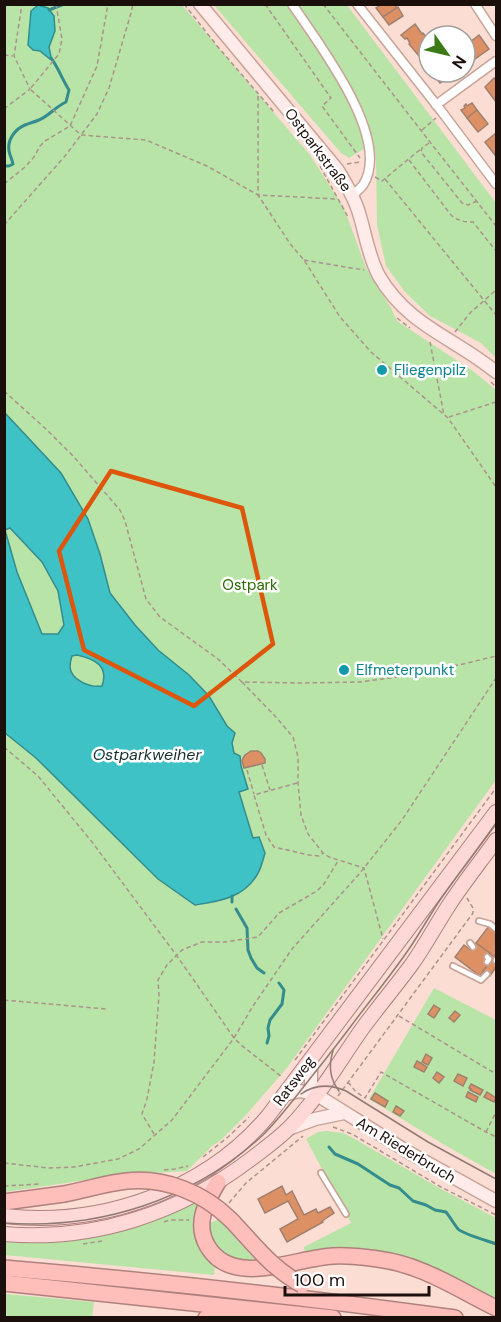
<svg xmlns="http://www.w3.org/2000/svg" width="501" height="1322" font-family="'DM Sans',sans-serif">
  <rect width="100%" height="100%" fill="#fcddd3"/>
  <g fill="#b8e4a7">
    <path d="M4,5H182L310,155L344,208L366,268L391,308L397,321L473,371L496,390V780L286,1069L246,1115L221,1140L212,1146L187,1171L120,1175L5,1192Z"/>
    <path d="M214,5H347L496,203V358L481,343L430,316L405,292L386,266L377,225L376,158L373,143L349,158L341,153Z"/>
    <path d="M434,988L496,1020V1174L443,1144L369,1099Z"/>
    <path d="M327,1131L343,1133L353,1138L441,1189L496,1218V1301L425,1265L305,1254L304,1247L351,1223L306,1139L318,1132Z"/>
    <path d="M195,1201L199,1204L200,1247L207,1259L215,1266L214,1275L5,1255L4,1238L38,1240Z"/>
    <path d="M219,1219L256,1261C231,1261 210,1250 210,1223Z"/>
    <path d="M5,1294L94,1302L92,1317H5Z"/>
  </g>
  <g fill="#3ec2c5" stroke="#348c8d" stroke-width="1.5" fill-rule="evenodd">
    <path d="M38,5L48,8L54,16L55,31L49,47L51,57L50,59L40,51L33,50L28,45L31,11Z"/>
    <path d="M5,413L61,473L88,519L100,554L110,593L135,625L158,650L189,675L209,696L227,726L235,733L232,743L234,753L240,756L241,766L248,789L239,792L253,838L259,837L265,853C263,860 261,869 257,875C243,898 220,901 195,905L158,879L36,758L5,733ZM10,528L42,562L58,591L64,625L58,634H42L17,572L5,530ZM77,655C95,659 109,666 102,686C90,688 71,680 70,667C70,664 71,659 72,656Z"/>
  </g>
  <g fill="none" stroke-linecap="round" stroke-linejoin="round">
    <g stroke="#348c8d" stroke-width="3">
      <path d="M49,10L64,4"/>
      <path d="M4,166H9L13,164C12,159 10,156 9,151C7,140 15,129 25,125C30,123 34,122 39,120C49,116 55,107 66,102L69,90C62,79 58,67 51,58"/>
      <path d="M232,896V902"/>
      <path d="M236,909L247,928L248,950L251,958L257,968L264,973"/>
      <path d="M267,1043L269,1036L268,1028L270,1020L282,1004L284,990L279,983"/>
      <path d="M329,1147L335,1154L358,1164L390,1185L399,1188L413,1201L426,1205L435,1210L446,1212C450,1217 454,1224 458,1229C463,1234 488,1241 496,1244"/>
    </g>
  </g>
  <g fill="#de9065" stroke="#9f806f" stroke-width="1.5">
    <path d="M382,4H394L397,8L383,17L376,8Z"/>
    <path d="M398,7L403,16L389,25L383,17Z"/>
    <path d="M415,24L422,34L423,33L429,40V58L424,62L409,44L410,43L407,38L405,39L401,35Z"/>
    <path d="M479,35L489,49L465,66V44L469,41L470,42Z"/>
    <path d="M431,72H457L440,83Z"/>
    <path d="M494,78L496,80V102L485,87Z"/>
    <path d="M472,103L477,110L467,118L461,110L465,108L464,106L466,104L467,106Z"/>
    <path d="M477,110L488,124L478,132L467,118Z"/>
    <path d="M496,133V154L495,155L485,142Z"/>
    <path d="M251,751H258L261,753L265,759V763L244,768L242,761L243,758L245,755Z"/>
    <path d="M489,926L496,932V954L494,957L476,943Z"/>
    <path d="M476,943L490,953L485,961L489,964L480,976L455,957L464,945L471,950Z"/>
    <path d="M493,958L496,961V967L490,976L483,971Z"/>
    <path d="M434,1005L440,1009L434,1018L428,1014Z"/>
    <path d="M455,1011L460,1015L454,1022L449,1018Z"/>
    <path d="M426,1054L432,1058L428,1065L422,1062Z"/>
    <path d="M417,1061L427,1067L424,1072L414,1067Z"/>
    <path d="M437,1072L444,1077L439,1083L433,1078Z"/>
    <path d="M458,1074L467,1078L463,1086L454,1081Z"/>
    <path d="M471,1084L483,1090L480,1095L470,1090L471,1089L469,1088Z"/>
    <path d="M468,1092L478,1097L476,1102L466,1097Z"/>
    <path d="M487,1092L496,1098L494,1102L484,1097Z"/>
    <path d="M375,1093L388,1101L385,1107L371,1099Z"/>
    <path d="M396,1106L404,1111L400,1116L393,1112Z"/>
    <path d="M282,1186L286,1195L292,1191L304,1215L316,1209L318,1213L330,1207L334,1213L322,1221L323,1222L287,1242L280,1229L298,1219L288,1201L265,1213L258,1199Z"/>
  </g>
  <g fill="none" stroke-linecap="round" stroke-linejoin="round">
    <defs>
      <g id="lane">
        <path d="M479,921L490,924L496,929"/>
        <path d="M470,943L473,947"/>
        <path d="M496,961V960"/>
        <path d="M487,962L489,959L487,957"/>
        <path d="M453,966L481,980L487,974"/>
        <path d="M321,1173L346,1214"/>
      </g>
      <g id="street">
        <path d="M292,4C318,43 393,139 363,185C360,189 356,192 353,195"/>
        <path d="M357,4L442,112L496,184"/>
        <path d="M475,4L496,36"/>
        <path d="M436,105L496,61"/>
      </g>
      <g id="secondary">
        <path d="M200,4L337,169C345,182 353,195 358,210C365,231 368,256 379,276C408,326 455,338 496,372"/>
        <path d="M311,1059V1084L317,1095"/>
        <path d="M283,1095L300,1091L317,1095L408,1152L496,1201"/>
        <path d="M288,1129L315,1119L344,1113"/>
      </g>
      <g id="primary">
        <path d="M4,1216C101,1227 205,1191 268,1116L496,812"/>
        <path d="M4,1234C94,1242 180,1213 251,1159C264,1149 278,1139 289,1128C319,1097 338,1063 362,1029C378,1007 396,986 412,964C426,944 437,923 451,902C465,881 481,861 496,840"/>
      </g>
      <g id="highway">
        <path d="M218,1182C206,1202 194,1224 208,1247C233,1288 295,1258 333,1256C348,1255 363,1257 378,1259C423,1265 457,1289 496,1308"/>
        <path d="M4,1202L64,1194"/>
        <path d="M4,1268C155,1281 305,1297 455,1318"/>
        <path d="M4,1283L333,1318"/>
        <path d="M206,1318L251,1316"/>
      </g>
    </defs>
    <use href="#lane" stroke="#c8a498" stroke-width="8"/>
    <use href="#street" stroke="#c8a498" stroke-width="11"/>
    <use href="#secondary" stroke="#c8a498" stroke-width="15"/>
    <use href="#primary" stroke="#af817d" stroke-width="16"/>
    <use href="#highway" stroke="#af817d" stroke-width="18"/>
    <g stroke="#ab938b" stroke-width="1.5" stroke-dasharray="4.5 3" stroke-linecap="butt">
      <path d="M56,4L62,39L59,54L30,89L81,135L146,140L207,166L258,195L337,199"/>
      <path d="M184,4L218,47L274,112"/>
      <path d="M265,4L331,98L322,106L360,158"/>
      <path d="M323,4L430,142L496,226"/>
      <path d="M4,55L13,56"/>
      <path d="M258,96V195L291,245L304,260L340,317L371,352L448,418L496,487"/>
      <path d="M4,109L30,89L14,56L22,4"/>
      <path d="M422,130L436,118"/>
      <path d="M429,143L422,148L421,152L462,203L468,205L477,201"/>
      <path d="M409,160L451,215C458,221 464,222 473,222L496,251"/>
      <path d="M347,164L360,162"/>
      <path d="M320,166L348,217"/>
      <path d="M375,177L382,181L422,148"/>
      <path d="M385,179L496,315"/>
      <path d="M4,184L25,167L34,157L40,146L45,141L70,126L97,66L108,4"/>
      <path d="M4,225L65,156L97,114L109,88L131,13L133,4"/>
      <path d="M304,260L364,270"/>
      <path d="M397,318L410,328"/>
      <path d="M455,332L470,313L496,290"/>
      <path d="M430,342L444,415"/>
      <path d="M491,382L496,387"/>
      <path d="M4,391L47,430L74,457L120,510L125,521L146,599L160,617L218,659L242,682L302,683L360,682L397,677L463,664L496,656"/>
      <path d="M449,417L496,402"/>
      <path d="M242,682L275,716L293,737L298,757V783L301,815L308,834L323,853L329,857L364,868L383,939"/>
      <path d="M4,747L38,776L92,842L177,956L234,1038L241,1045L282,1077"/>
      <path d="M262,765L270,790"/>
      <path d="M247,770L254,794"/>
      <path d="M297,783L254,795L266,835L274,847L309,855L319,856L323,853"/>
      <path d="M4,1000L106,1009"/>
      <path d="M399,1016L496,1074"/>
      <path d="M295,1060L496,788"/>
      <path d="M348,1082L356,1092L365,1098L381,1072L486,1132L496,1137"/>
      <path d="M338,1096L473,913V908L467,898"/>
      <path d="M333,1127L352,1134L441,1187L496,1215"/>
      <path d="M486,1132L496,1112"/>
      <path d="M154,1134L142,1114L147,1099L154,1062L159,995L158,980L167,965L182,950L202,942H225L258,937L279,913L317,891L324,884L338,861"/>
      <path d="M203,1157L228,1137L249,1117"/>
      <path d="M4,1163L49,1168L74,1167L118,1159L139,1149L172,1120L234,1038L253,1006L292,949L360,873L402,820L496,678"/>
      <path d="M164,1170L175,1169L188,1166"/>
      <path d="M4,1186L40,1184"/>
      <path d="M229,1203L246,1183L303,1136"/>
      <path d="M164,1222L170,1220H189"/>
      <path d="M83,1244L102,1241"/>
    </g>
    <use href="#lane" stroke="#fff" stroke-width="4.5"/>
    <use href="#street" stroke="#fff" stroke-width="8"/>
    <use href="#secondary" stroke="#ffecea" stroke-width="12"/>
    <use href="#primary" stroke="#fed8d6" stroke-width="14"/>
    <use href="#highway" stroke="#febeba" stroke-width="15"/>
    <g stroke="#917b74" stroke-width="1.5">
      <path d="M333,1051C328,1066 330,1079 339,1091"/>
      <path d="M301,1094C315,1084 330,1084 346,1091L428,1142L496,1179"/>
      <path d="M4,1223C99,1230 193,1200 263,1135C276,1122 287,1108 298,1094C316,1071 334,1049 351,1026C371,999 393,973 411,946C421,931 430,915 440,900C458,874 478,849 496,823"/>
    </g>
    <defs>
      <path id="highway-bridge" d="M64,1194C85,1190 106,1183 127,1181C165,1177 204,1193 231,1220C255,1245 270,1267 302,1285"/>
    </defs>
    <use href="#highway-bridge" stroke="#af817d" stroke-width="18" stroke-linecap="butt"/>
    <use href="#highway-bridge" stroke="#febeba" stroke-width="15"/>
  </g>
  <path fill="none" stroke="#de550c" stroke-width="4.5" stroke-linejoin="round" d="M111,471L242,508L273,644L194,706L84,650L59,551Z"/>
  <g fill="#0f9aa8" stroke="#fff" stroke-width="2">
    <circle cx="382" cy="370" r="6"/>
    <circle cx="344" cy="670" r="6"/>
  </g>
  <g text-anchor="middle" dominant-baseline="central" stroke-width="5" stroke-linejoin="round" paint-order="stroke">
    <g font-size="15" fill="#1b0f0b" stroke="#fff">
      <text transform="translate(318 150) rotate(53)">Ostparkstraße</text>
      <text transform="translate(294 1081) rotate(-53)">Ratsweg</text>
      <text transform="translate(406 1150) rotate(31)">Am Riederbruch</text>
    </g>
    <g font-size="15" fill="#0d838f" stroke="#fff" text-anchor="start">
      <text x="394" y="370">Fliegenpilz</text>
      <text x="356" y="670">Elfmeterpunkt</text>
    </g>
    <g font-size="15" fill="#296900" stroke="#fff">
      <text x="250" y="585">Ostpark</text>
    </g>
    <g font-size="16" font-style="italic" fill="#1a3030" stroke="#fff">
      <text x="147" y="754">Ostparkweiher</text>
    </g>
  </g>
  <rect width="501" height="1322" fill="none" stroke="#1b0f0b" stroke-width="12"/>
  <g transform="translate(447 54) rotate(124)"><circle r="28" fill="#ffffff" stroke="#a49f9d" stroke-width="1.5"/>
  <path d="M0-4.5L10 22L0 15L-10 22Z" fill="#3b7a17"/>
  <text y="-9" font-size="16" font-weight="bold" text-anchor="middle" fill="#1b0f0b">N</text>
  </g>
  <path d="M285 1286v9h144v-9" fill="none" stroke="#1b0f0b" stroke-width="3"/>
  <text x="294" y="1286" font-size="18" fill="#1b0f0b" stroke="#ffffff" stroke-width="4.5" paint-order="stroke">100 m</text>
</svg>
